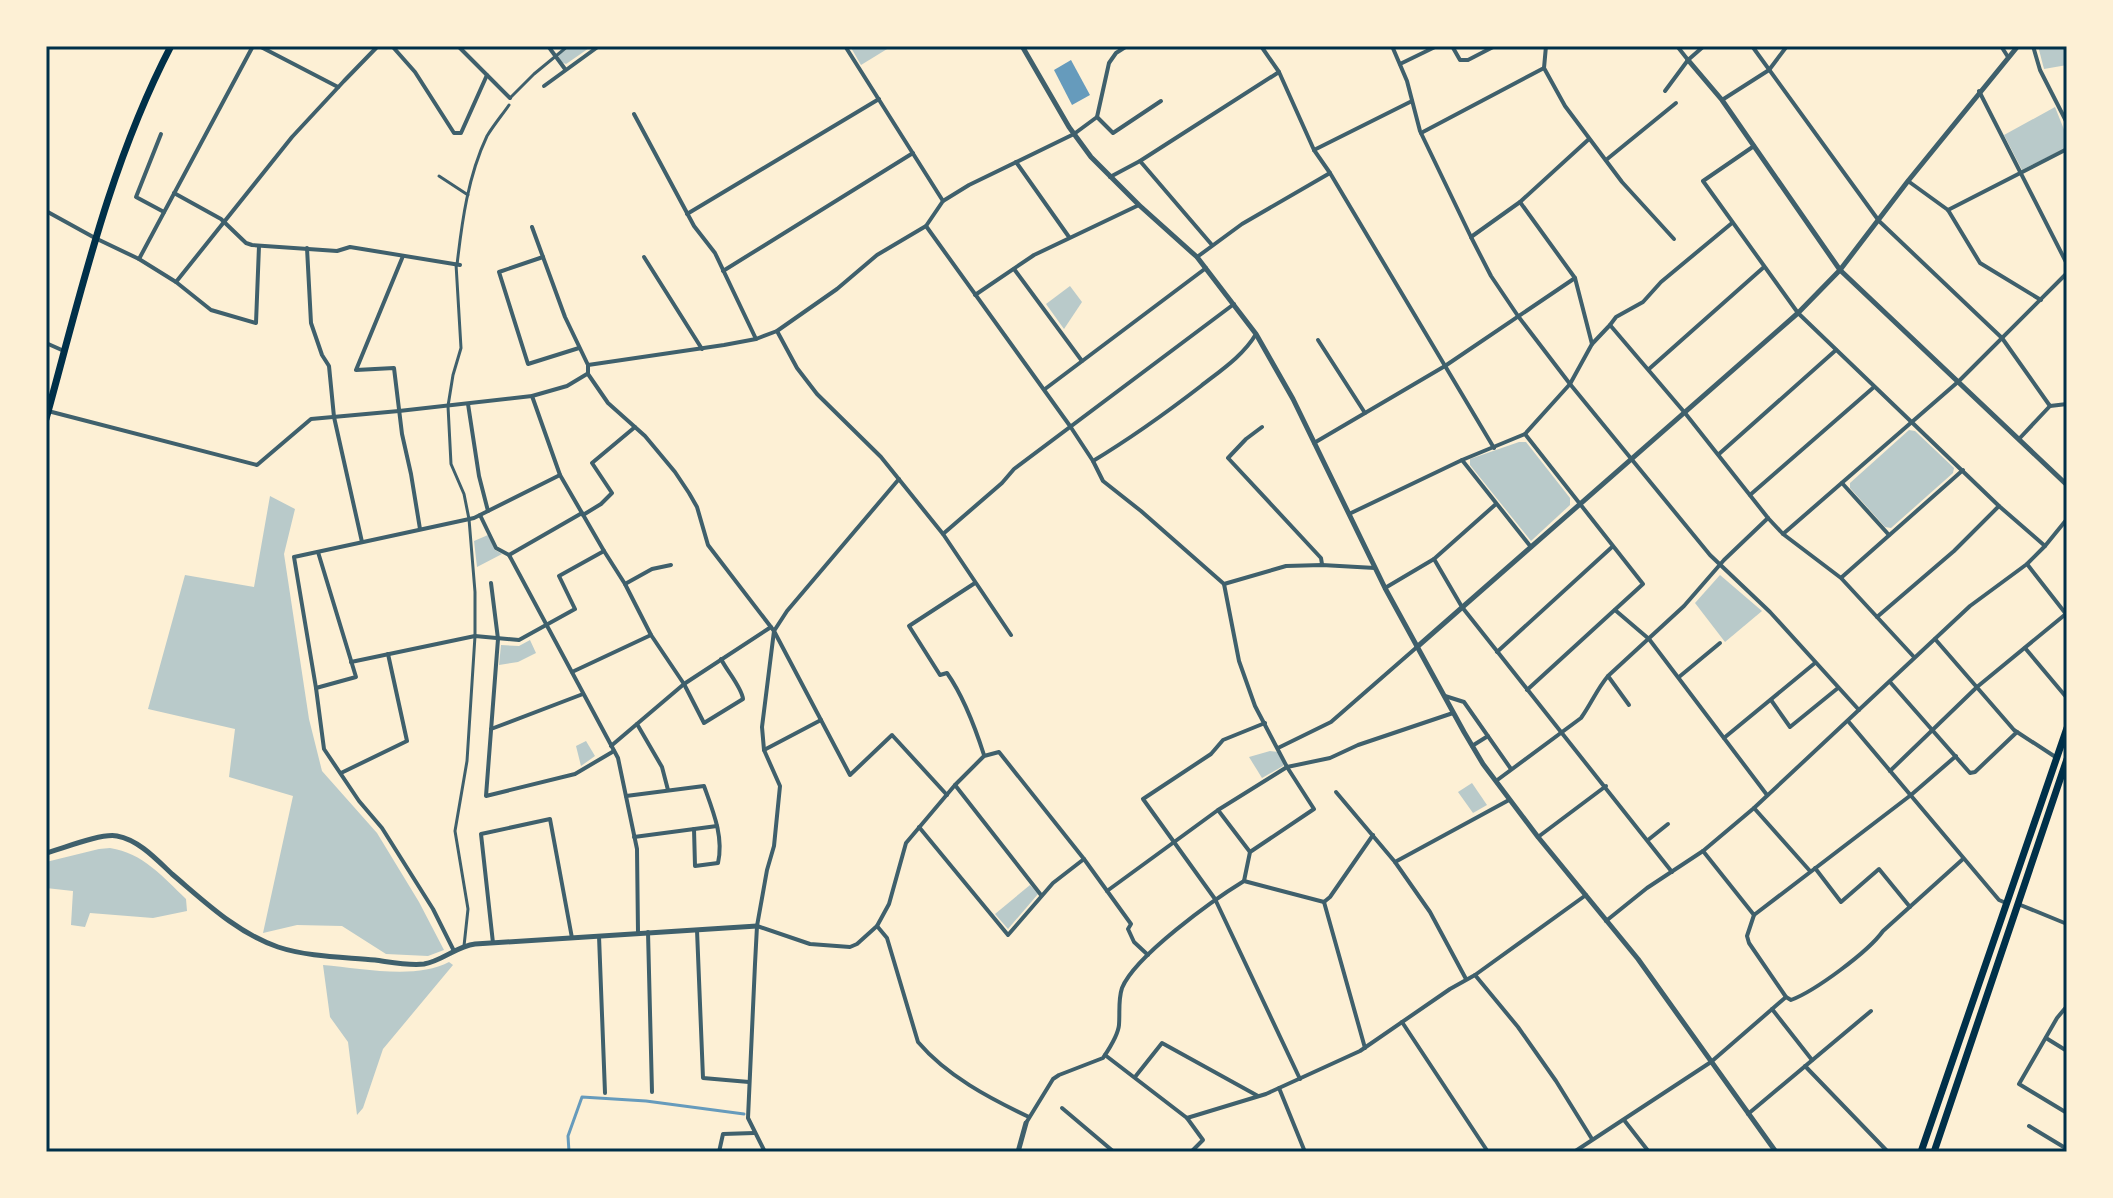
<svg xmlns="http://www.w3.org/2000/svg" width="2113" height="1198" font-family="Poppins,sans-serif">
  <rect width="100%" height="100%" fill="#fdf0d5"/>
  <g fill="#b9caca">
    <path d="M572,46H592L569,62L566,64L561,62L558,55Z"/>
    <path d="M850,46H892L861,65Z"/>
    <path d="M2038,46H2067V65L2044,69Z"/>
    <path d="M2055,107L2067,137V147L2022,170L2004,135Z"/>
    <path d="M1070,286L1082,302L1064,329L1046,304Z"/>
    <path d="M1909,430L1915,431L1954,468L1953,473L1891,528L1885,527L1850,488V483Z"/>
    <path d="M1519,442H1526L1570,498V505L1531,541L1470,465V459Z"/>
    <path d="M270,496L295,509L284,554L309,719L322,771L377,833L419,902L444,950L428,956L386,954L342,926L297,925L263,933L293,796L229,777L235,729L148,709L185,575L254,587Z"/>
    <path d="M488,535L495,550L502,554L477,567L474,541Z"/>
    <path d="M1720,575L1762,611L1725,642L1695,603Z"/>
    <path d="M530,640L536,653L518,662L499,665L501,645L519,646Z"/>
    <path d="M586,741L595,756L581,766L576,746Z"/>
    <path d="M1270,751L1278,752L1284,763L1283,766L1262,778L1249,757Z"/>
    <path d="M1472,783L1487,805L1473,813L1458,792Z"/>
    <path d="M110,848C143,853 163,877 186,899L187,911L153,918L90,913L85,927L71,925L73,891L46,888V862L99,849Z"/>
    <path d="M1030,885L1038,894L1008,929L995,914Z"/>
    <path d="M449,962L453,965L383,1049L363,1108L357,1115L348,1042L330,1017L323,965C360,968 416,980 449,962Z"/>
  </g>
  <path fill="#669bbc" d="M1071,60L1090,95L1072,105L1054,70Z"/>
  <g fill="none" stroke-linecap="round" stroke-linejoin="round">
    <path stroke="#669bbc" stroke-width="3" d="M569,1152L568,1136L582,1097L646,1101L744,1114"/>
    <g stroke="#3f606c" stroke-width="3">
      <path d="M510,98L534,74L568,46"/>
      <path d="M439,176L468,195"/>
      <path d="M456,264L461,348L453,375L448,406L451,464L464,494L469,519L475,592V636L467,761L455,831L468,909L464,946"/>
      <path d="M457,265C462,221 468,176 487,136C493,126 502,115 509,105"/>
    </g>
    <g stroke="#3f606c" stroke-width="4">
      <path d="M259,46L338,87"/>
      <path d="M392,46L415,72L454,133H461L487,75"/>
      <path d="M458,46L510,98"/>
      <path d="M548,46L565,69"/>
      <path d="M845,46L943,201"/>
      <path d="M1261,46L1279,72L1314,150L1330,173L1494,448"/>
      <path d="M1392,46L1407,81L1420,131L1471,237L1491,276L1518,316L1570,384L1710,555L1770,612L1859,710"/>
      <path d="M1452,46L1460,60H1468L1495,46"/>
      <path d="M1546,46L1544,68L1565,106L1622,182L1674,239"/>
      <path d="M1677,46L1688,60"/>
      <path d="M1752,46L1879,221L2002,338L2050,406L2067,404"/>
      <path d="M2001,46L2008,57"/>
      <path d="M2033,46L2040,70L2067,123"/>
      <path d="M1400,64L1437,46"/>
      <path d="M544,86L599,46"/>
      <path d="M1665,91L1688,60L1704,46"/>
      <path d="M1979,91L2067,264"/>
      <path d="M1722,100L1769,70L1787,46"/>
      <path d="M634,114L694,226L715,253L756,339"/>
      <path d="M1097,117L1113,133L1161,101"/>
      <path d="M1421,133L1544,68"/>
      <path d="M161,134L136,197L164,212"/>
      <path d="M1754,146L1703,181L1798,313L1999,506L2045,546"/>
      <path d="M1314,150L1412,101"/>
      <path d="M1606,160L1676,103"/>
      <path d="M1140,161L1212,245"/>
      <path d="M1016,162L1069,237"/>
      <path d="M1110,177L1140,161L1279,72"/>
      <path d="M1908,181L1948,210L1980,263L2041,300"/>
      <path d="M174,193L221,219L246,243L252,245L337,251L350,247L460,265"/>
      <path d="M1948,210L2067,149"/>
      <path d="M46,211L95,238L139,259L176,282L211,310L256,323L259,246"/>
      <path d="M687,214L879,99"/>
      <path d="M926,226L1070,426L1093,461L1103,481L1141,511L1224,584L1286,566L1322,565L1375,568"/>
      <path d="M532,227L565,317L588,365V374L608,403L645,436L675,472L689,493L697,507L708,545L774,631L850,775L892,735L947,795"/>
      <path d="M1471,237L1520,202L1589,139"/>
      <path d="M307,248L311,323L322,355L329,366L334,417L362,542"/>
      <path d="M403,256L356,370L394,368L402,434L411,474L420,529"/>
      <path d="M543,257L499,272L528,364L579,348"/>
      <path d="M644,257L702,349"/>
      <path d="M1197,257L1242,224L1330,173"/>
      <path d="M139,259L253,46"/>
      <path d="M1014,269L1082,361"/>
      <path d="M723,271L913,153"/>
      <path d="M176,282L292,137L344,81L378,46"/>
      <path d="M975,295L1034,255L1139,205"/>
      <path d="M1610,325L1616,317L1643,302L1661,282L1732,223"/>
      <path d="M777,331L797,368L817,394L881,457L943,534L1011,635"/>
      <path d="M1318,340L1365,413"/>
      <path d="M46,343L64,351"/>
      <path d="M1592,344L1610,325L1685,413L1768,518L1783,534L1841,578L1914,657"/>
      <path d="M588,365L724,345L756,339L777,331L837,289L877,255L926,226L943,201L969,185L1074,134L1097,117L1109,63L1116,53L1127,46"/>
      <path d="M1649,369L1764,267"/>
      <path d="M1045,389L1206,268"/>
      <path d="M532,396L560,475L604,551L625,584L651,635L684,684L704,723L743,699C742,688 727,671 721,659"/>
      <path d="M468,404L479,476L488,511"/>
      <path d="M48,411L257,465L311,419L399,411L532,396L567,386L587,374"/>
      <path d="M1262,427L1246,439L1228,458L1321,558L1322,564"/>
      <path d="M1525,434L1643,584L1527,690"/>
      <path d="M2019,439L2050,406"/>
      <path d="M1314,443L1445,366L1575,278"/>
      <path d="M1719,454L1836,350"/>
      <path d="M1462,460L1531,547"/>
      <path d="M1093,461C1131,438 1166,413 1201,386C1220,371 1243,356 1256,334"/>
      <path d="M1842,483L1889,535"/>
      <path d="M1750,495L1874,387"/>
      <path d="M1349,514L1462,460L1525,434L1570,384L1592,344L1575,278L1520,202"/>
      <path d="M480,515L496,548L509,555L618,758L637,849L638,933"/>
      <path d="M583,515L601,504L612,493L592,463L635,427"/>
      <path d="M943,534L1002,483L1014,469L1234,304"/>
      <path d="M1783,534L1959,381L2067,273"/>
      <path d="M509,555L582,513"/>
      <path d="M1434,559L1462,607L1672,872"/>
      <path d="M2027,564L2066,614"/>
      <path d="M1842,577L1963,470"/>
      <path d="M491,583L498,639L486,796L575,774L614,751"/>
      <path d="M975,583L909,626L940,675L947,673C964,697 975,727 984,755"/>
      <path d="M625,584L652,569L671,565"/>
      <path d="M1224,584L1239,661L1255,706L1287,767L1314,809L1250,852L1244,881"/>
      <path d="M1385,588L1434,559L1496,504"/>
      <path d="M1615,610L1649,639L1767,795"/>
      <path d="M1877,617L1954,551L1999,506"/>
      <path d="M1935,639L2014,730L2057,758"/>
      <path d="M2025,648L2067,698"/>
      <path d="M1497,652L1612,547"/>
      <path d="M351,662L475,636L519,640L575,609L559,576L604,551"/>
      <path d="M572,672L651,635"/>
      <path d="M1608,676L1629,705"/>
      <path d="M1679,677L1720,643"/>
      <path d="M1890,682L1970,773L1975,772L2017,732"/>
      <path d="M316,688L356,677L318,552"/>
      <path d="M1445,696L1464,702L1511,769"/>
      <path d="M1771,700L1790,727L1838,688"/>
      <path d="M1848,721L1999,900L2006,903"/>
      <path d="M1265,723L1223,740L1211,754L1143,799L1215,899L1300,1079"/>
      <path d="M637,724L662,767L668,790"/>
      <path d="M491,729L583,694"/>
      <path d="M1724,738L1815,663"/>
      <path d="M611,746L684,684L771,627"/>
      <path d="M1472,746L1488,736"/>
      <path d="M1278,748L1331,722L1417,647"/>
      <path d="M764,750L821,720"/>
      <path d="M1890,771L1977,687L2067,613"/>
      <path d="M341,773L407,741L388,654"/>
      <path d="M1496,781L1581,718C1591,704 1597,689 1608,676L1684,606L1724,560L1768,518"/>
      <path d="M955,785L1041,895"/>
      <path d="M1336,792L1395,862L1430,912L1466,979"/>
      <path d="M626,796L704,786C713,811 724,837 718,863L695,866L694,829"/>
      <path d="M1754,808L1810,871"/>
      <path d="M1218,810L1250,852"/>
      <path d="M919,827L1008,935L1053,883L1084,859"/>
      <path d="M634,837L717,826"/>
      <path d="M1538,837L1606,786"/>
      <path d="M1648,840L1668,824"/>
      <path d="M1703,851L1754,915L1911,795L1956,756"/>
      <path d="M1395,862L1509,800"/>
      <path d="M1815,868L1841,902L1879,869L1910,907"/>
      <path d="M1107,891L1218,810L1287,767L1330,758L1358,745L1453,713"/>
      <path d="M1324,902L1365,1048"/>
      <path d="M2018,904L2067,924"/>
      <path d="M1754,915L1747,936L1749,943L1786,997L1791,1000C1815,991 1868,952 1883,931L1963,859"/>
      <path d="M1606,921L1647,888L1703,851L1754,808L1970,606L2027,564L2045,546L2067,519"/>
      <path d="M757,926L810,944L850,947L857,944L877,926L889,904L906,843L955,785L984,756L999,752L1084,859L1131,924L1128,929L1134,942L1148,955"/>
      <path d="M877,926L887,938L918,1042C947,1076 989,1098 1029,1117"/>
      <path d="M697,930L703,1078L749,1082"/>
      <path d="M648,932L652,1092"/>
      <path d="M599,936L605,1093"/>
      <path d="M493,943L481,834L550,819L572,938"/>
      <path d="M454,951L433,909L382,828L359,801L324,749L316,688L294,557L474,518L560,475"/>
      <path d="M1475,975L1518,1027L1556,1081L1592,1139"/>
      <path d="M2067,1006L2057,1018L2019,1084L2067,1113"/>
      <path d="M1772,1009L1812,1060"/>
      <path d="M1402,1022L1488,1152"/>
      <path d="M2046,1038L2067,1051"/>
      <path d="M1105,1055L1187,1118L1266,1094L1360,1051L1450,989L1475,975L1586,895"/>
      <path d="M1805,1066L1888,1152"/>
      <path d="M1135,1077L1162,1043L1258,1096"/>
      <path d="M1279,1088L1305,1152"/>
      <path d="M1062,1108L1114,1152"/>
      <path d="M1748,1114L1871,1011"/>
      <path d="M1187,1118L1203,1140L1191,1152"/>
      <path d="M1624,1120L1649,1152"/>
      <path d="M1026,1123L1053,1079L1059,1075L1103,1058C1109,1049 1118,1036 1119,1025C1120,1012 1118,1000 1122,988C1135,956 1213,900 1244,881L1324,902L1330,897L1373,835"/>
      <path d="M2029,1126L2067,1149"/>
      <path d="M719,1152L723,1134L754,1133"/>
      <path d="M765,1152L748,1118L755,964L757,926L767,870L774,846L780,786L764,750L762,727L774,631L787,611L899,479"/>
      <path d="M1574,1152L1711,1062L1786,997"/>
    </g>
    <g stroke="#3f606c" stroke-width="5">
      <path d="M1022,46L1069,127L1091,157L1139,205L1197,257L1256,334L1293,399L1385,588L1464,732L1483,764L1538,837L1638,959L1776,1152"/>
      <path d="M1688,60L1722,100L1840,270L2067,485"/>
      <path d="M1417,647L1798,313L1840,270L1908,181L2018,46"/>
      <path d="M46,853C64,848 101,833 117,836C139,840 157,860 172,874C204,901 237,933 278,947C308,957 344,957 375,960C390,962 409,966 424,964C442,961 457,946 475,944L757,926"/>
      <path d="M1018,1152L1026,1123"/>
    </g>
    <g stroke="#003049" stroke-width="7">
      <path d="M46,419C81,292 110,163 171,46"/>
      <path d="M1921,1152L2067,728"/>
      <path d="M1934,1152L2067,759"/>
    </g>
  </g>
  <rect width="2113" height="1198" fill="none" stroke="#fdf0d5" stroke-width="96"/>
  <rect x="48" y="48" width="2017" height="1102" fill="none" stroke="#003049" stroke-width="3"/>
</svg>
